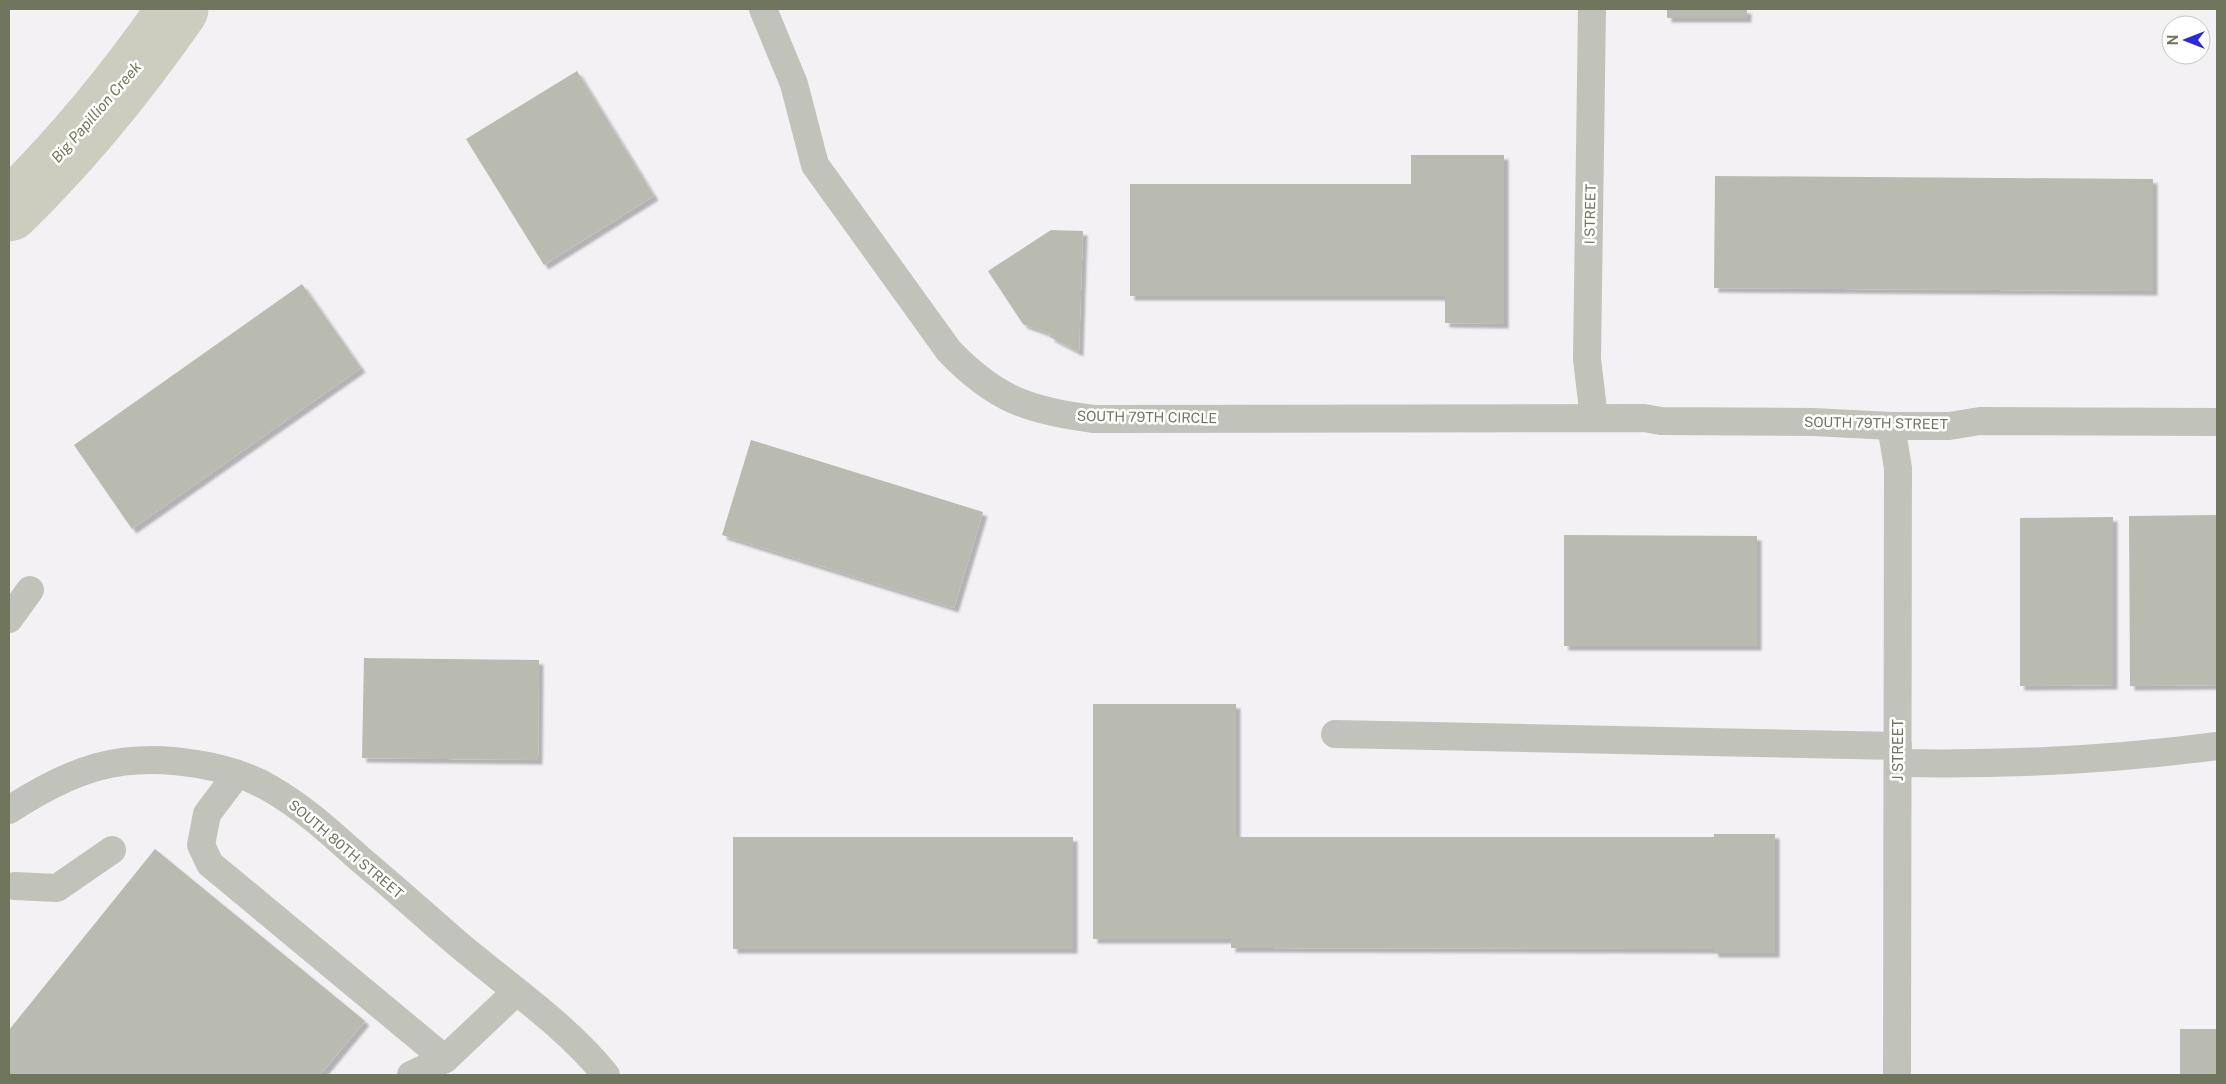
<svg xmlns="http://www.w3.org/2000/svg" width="2226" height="1084" font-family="'Public Sans',sans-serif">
  <defs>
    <filter id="shadow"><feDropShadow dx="4.5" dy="4.5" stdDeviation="1" flood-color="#0004"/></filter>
  </defs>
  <rect width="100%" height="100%" fill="#f4f1f4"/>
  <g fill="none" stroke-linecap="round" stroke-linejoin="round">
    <path stroke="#cccdbf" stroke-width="61" d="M9,211C72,150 128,81 178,9"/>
  </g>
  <g fill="#b9bab0" filter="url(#shadow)">
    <rect x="1667" y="9" width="80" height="9"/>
    <path d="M577,71L654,196L544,265L466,139Z"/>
    <path d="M1411,155H1504V324L1445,323V296H1130V184H1411Z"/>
    <path d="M1715,176L2153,179V291L1714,288Z"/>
    <path d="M1051,230L1083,231L1079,352L1050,337L1051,334L1023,324L988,271Z"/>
    <path d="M302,284L361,368L132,529L74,445Z"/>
    <path d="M751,440L983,512L954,608L722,535Z"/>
    <path d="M2217,515V685L2130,686L2129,516Z"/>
    <path d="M2113,517V685L2020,686V518Z"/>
    <path d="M1564,535L1757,536V646H1564Z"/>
    <path d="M364,658L539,660L538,760L362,758Z"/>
    <path d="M1093,704H1236V837H1714V834H1775V953H1714V949L1231,948V939H1093Z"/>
    <rect x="733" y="837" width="340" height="112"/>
    <path d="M155,849L365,1021L320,1075H9V1030Z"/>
    <rect x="2180" y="1029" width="37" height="46"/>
  </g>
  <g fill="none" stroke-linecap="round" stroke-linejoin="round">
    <g stroke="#c1c3bb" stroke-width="28">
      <path d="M763,9L794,84L815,165L949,351C995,399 1029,411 1094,419L1644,418L1661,421L1813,422L1891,426H1949L1980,421L2217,422"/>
      <path d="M1592,9L1587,359L1594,418"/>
      <path d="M1891,426L1898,468L1897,1075"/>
      <path d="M9,619L30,590"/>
      <path d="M1335,734L1898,746"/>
      <path d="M1898,763C2004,765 2112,760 2217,746"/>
      <path d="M237,774L207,814L201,845L210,864L445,1059"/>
      <path d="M9,810C72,769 121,751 197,764C222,768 249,776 271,789C304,808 332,834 360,859C391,885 421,912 451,938C503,983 563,1022 606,1075"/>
      <path d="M15,886L57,888L112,850"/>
      <path d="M411,1075L445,1059L516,992"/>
    </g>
  </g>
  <g text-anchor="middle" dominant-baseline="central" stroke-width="5" stroke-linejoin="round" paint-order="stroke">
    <g font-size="14" fill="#70765d" stroke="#fff">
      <text transform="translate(1590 214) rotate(-89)">I STREET</text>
      <text transform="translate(1147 417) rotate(1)">SOUTH 79TH CIRCLE</text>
      <text transform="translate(1876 423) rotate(1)">SOUTH 79TH STREET</text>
      <text transform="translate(1898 750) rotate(-90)">J STREET</text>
      <text transform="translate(346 849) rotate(40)">SOUTH 80TH STREET</text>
    </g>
    <g font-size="15" font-style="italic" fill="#76775b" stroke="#fff">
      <text transform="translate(96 112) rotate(-49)">Big Papillion Creek</text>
    </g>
  </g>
  <rect width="2226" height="1084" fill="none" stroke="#70765d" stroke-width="20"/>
  <g transform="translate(2186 40) rotate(270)"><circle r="24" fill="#ffffff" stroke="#c6c8be"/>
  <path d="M0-4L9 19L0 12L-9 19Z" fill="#2b2adb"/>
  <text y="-8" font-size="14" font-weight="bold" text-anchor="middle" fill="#70765d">N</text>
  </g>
</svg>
